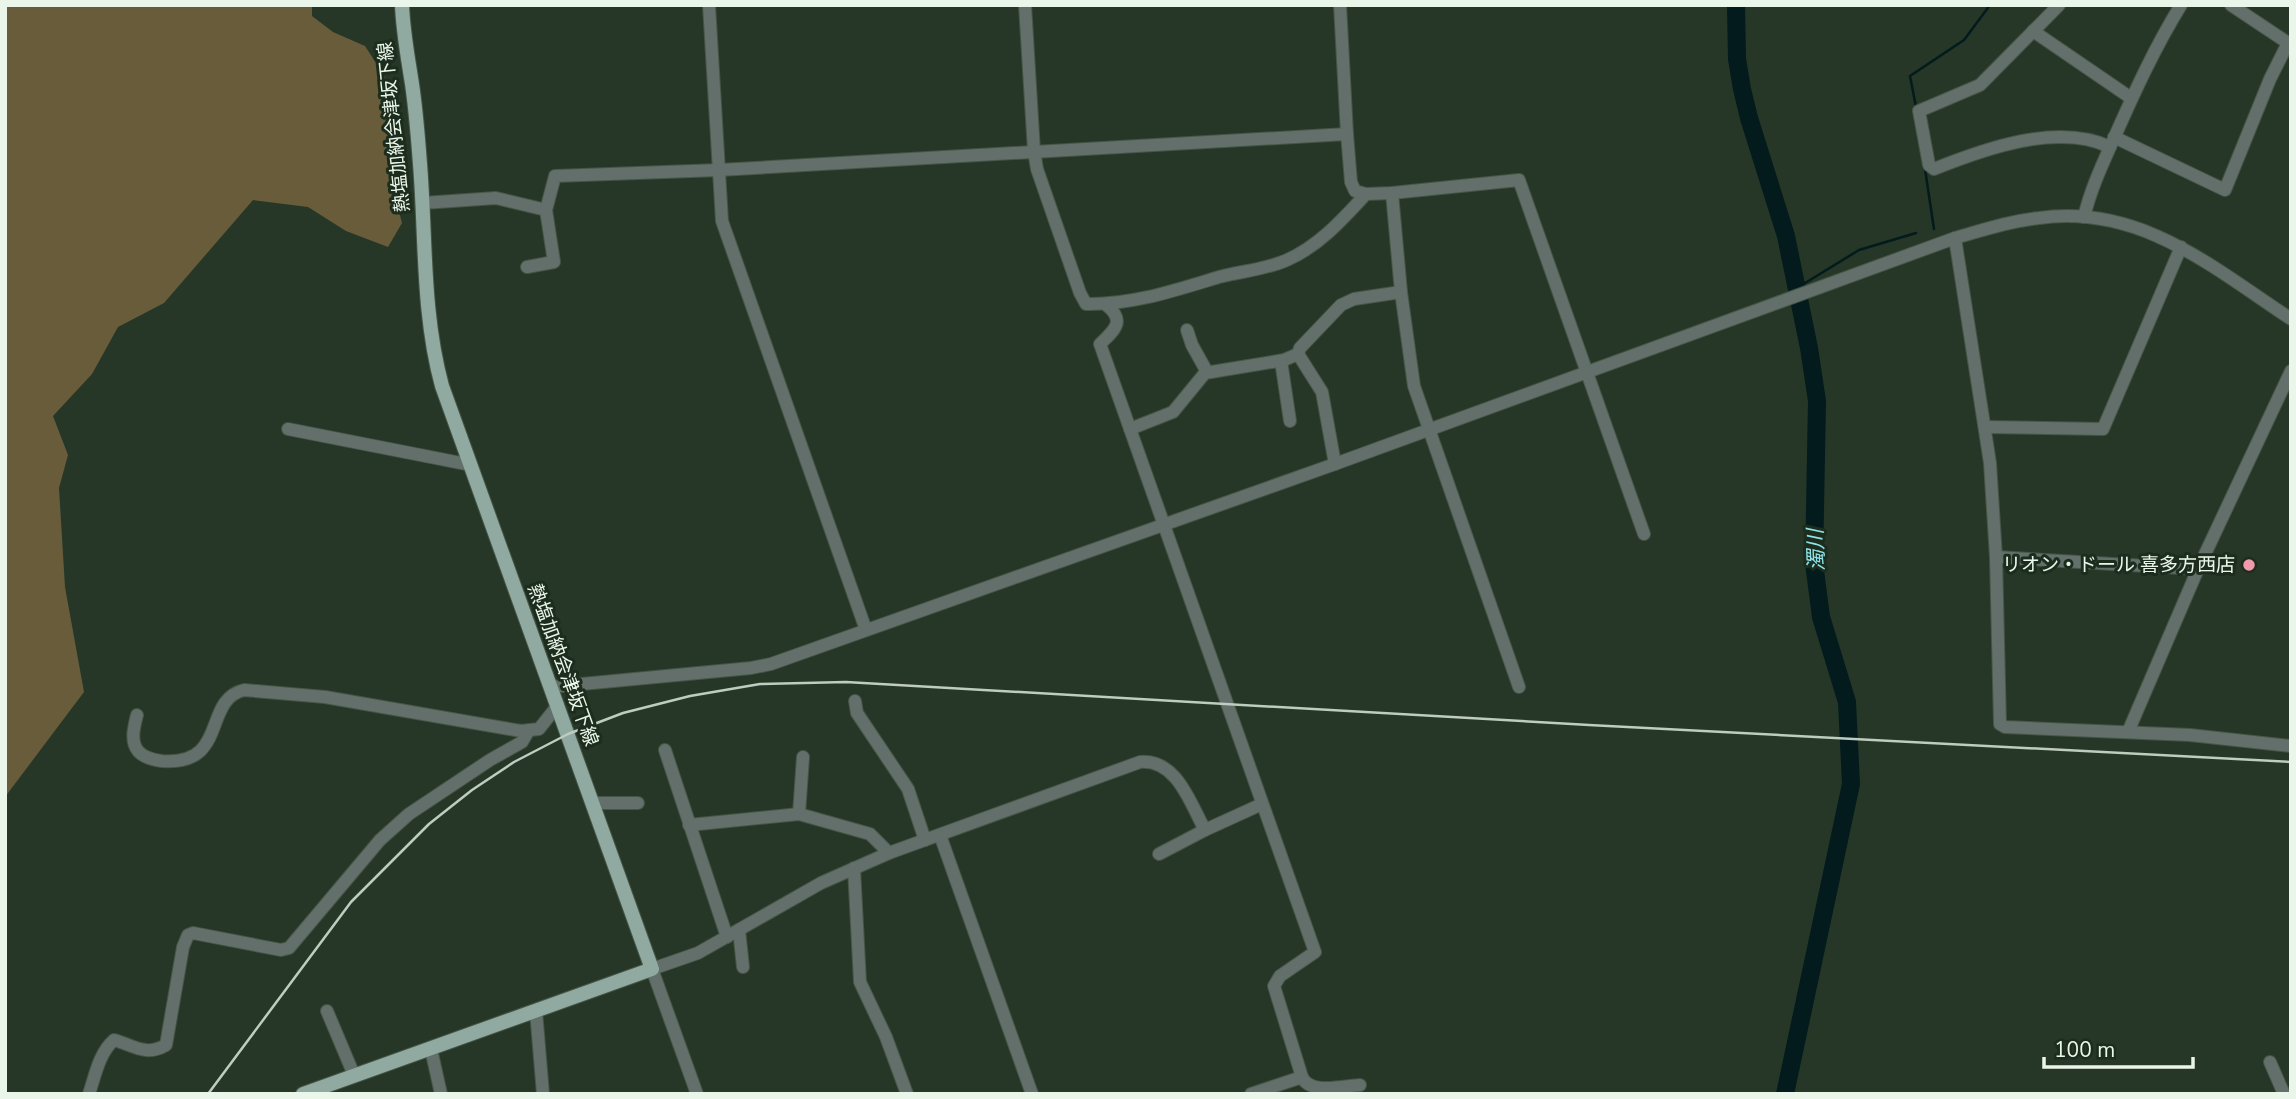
<svg xmlns="http://www.w3.org/2000/svg" width="2296" height="1099" font-family="'Nunito Sans','Noto Sans JP',sans-serif">
  <rect width="100%" height="100%" fill="#263727"/>
  <path fill="#695c3b" d="M5,5H312V16L333,32L365,46L385,77L392,110L388,157L392,185L402,223L388,247L346,231L308,207L253,200L164,303L118,327L92,374L53,416L68,455L59,488L65,587L84,692L5,797Z"/>
  <g fill="none" stroke-linecap="round" stroke-linejoin="round">
    <g stroke="#031b1d" stroke-width="2.5">
      <path d="M1916,107L1910,76L1964,40L1990,5"/>
      <path d="M1925,169L1934,229"/>
      <path d="M1797,288L1859,250L1916,233"/>
    </g>
    <path stroke="#031b1d" stroke-width="18" d="M1736,5L1737,59L1742,89L1749,118L1786,236L1809,348L1817,401L1814,563L1821,617L1847,702L1851,784L1785,1094"/>
    <defs>
      <g id="minor">
        <path d="M709,5L722,221L866,630"/>
        <path d="M1025,5L1034,151L1037,169L1080,293L1086,304C1132,305 1176,290 1219,277C1241,271 1265,270 1287,260C1319,246 1343,219 1366,194"/>
        <path d="M1340,5L1347,134L1351,182L1355,191L1366,194L1392,193L1519,180L1644,534"/>
        <path d="M2059,5L1980,85L1919,111L1929,165L1934,169C1984,149 2058,122 2110,147"/>
        <path d="M2231,5L2291,45"/>
        <path d="M2033,31L2131,98"/>
        <path d="M2114,137L2225,190L2270,79L2288,43"/>
        <path d="M1392,193L1401,292L1414,386L1519,687"/>
        <path d="M423,203L496,198L546,210L555,176L719,170L1347,134"/>
        <path d="M2084,217C2091,188 2103,163 2115,136C2135,91 2155,47 2181,5"/>
        <path d="M1955,238L1990,463L1996,557L2000,724L2005,727L2190,735L2291,746"/>
        <path d="M527,267L554,262L546,210"/>
        <path d="M1105,304C1126,320 1116,329 1100,344L1315,952L1280,976L1274,986L1302,1077C1310,1095 1343,1086 1360,1085"/>
        <path d="M1187,330L1192,345L1207,372"/>
        <path d="M1281,361L1290,421"/>
        <path d="M1986,427L2103,429L2181,247"/>
        <path d="M288,429L471,465"/>
        <path d="M1130,429L1173,412L1205,373L1284,360L1298,354"/>
        <path d="M1335,464L1322,392L1298,354L1300,348L1341,305L1354,299L1401,292"/>
        <path d="M1996,557L2198,569"/>
        <path d="M550,687L751,668L771,664L1335,464L1955,238C1983,230 2010,221 2039,218C2140,204 2212,267 2291,319"/>
        <path d="M855,701L857,713L908,789L925,840"/>
        <path d="M137,715C134,727 130,741 138,751C144,758 154,760 162,761C229,766 202,700 244,690L325,697L521,731L539,729L558,705"/>
        <path d="M2128,732L2198,569L2291,371"/>
        <path d="M665,750L727,937"/>
        <path d="M594,805L598,803H638"/>
        <path d="M799,814L803,757"/>
        <path d="M689,825L799,814L870,834L889,853"/>
        <path d="M940,835L1032,1094"/>
        <path d="M1159,854L1205,830"/>
        <path d="M854,868L860,982L886,1037L907,1094"/>
        <path d="M739,930L743,967"/>
        <path d="M327,1011L354,1075"/>
        <path d="M536,1011L543,1094"/>
        <path d="M431,1049L441,1094"/>
        <path d="M2270,1062L2284,1094"/>
        <path d="M89,1094C95,1076 99,1053 114,1040C133,1045 146,1057 166,1045L183,947L188,935L193,933L281,950L289,948L380,840L409,814L490,760L522,742L529,730"/>
        <path d="M697,1094L652,969L698,953L821,883L889,853L1140,762C1177,759 1190,803 1205,830L1262,804"/>
        <path d="M1251,1094L1302,1077"/>
      </g>
      <path id="major" d="M303,1094L652,969L442,386C422,313 426,238 420,164C418,137 416,111 412,84C408,58 403,32 402,5"/>
    </defs>
    <use href="#minor" stroke="#465646" stroke-width="14"/>
    <use href="#major" stroke="#465646" stroke-width="16"/>
    <use href="#minor" stroke="#626f6b" stroke-width="12"/>
    <use href="#major" stroke="#90aaa2" stroke-width="14"/>
    <path stroke="#bfccc0" stroke-width="2.5" d="M208,1094L351,902L429,824L472,790L514,762L568,734L623,713L690,696L760,684L846,682L1589,725L2291,762"/>
  </g>
  <circle fill="#f29aad" stroke="#1c2d1d" stroke-width="2.5" cx="2249" cy="565" r="7"/>
  <g text-anchor="middle" dominant-baseline="central" stroke-width="6" stroke-linejoin="round" paint-order="stroke">
    <g font-size="19" fill="#ebf6eb" stroke="#1c2d1d">
      <text transform="translate(394 127) rotate(-96)">熱塩加納会津坂下線</text>
      <text transform="translate(563 665) rotate(70)">熱塩加納会津坂下線</text>
    </g>
    <g font-size="19" fill="#ebf6eb" stroke="#1c2d1d" text-anchor="end">
      <text x="2235" y="565">リオン・ドール 喜多方西店</text>
    </g>
    <g font-size="21" font-style="italic" fill="#8ee2e8" stroke="#1c2d1d">
      <text transform="translate(1816 550) rotate(-92)">濁川</text>
    </g>
  </g>
  <rect width="2296" height="1099" fill="none" stroke="#ebf6eb" stroke-width="14"/>
  <path d="M2044 1057v10h149v-10" fill="none" stroke="#ebf6eb" stroke-width="3.5"/>
  <text x="2054" y="1057" font-size="21" fill="#ebf6eb" stroke="#1c2d1d" stroke-width="5" paint-order="stroke">100 m</text>
</svg>
